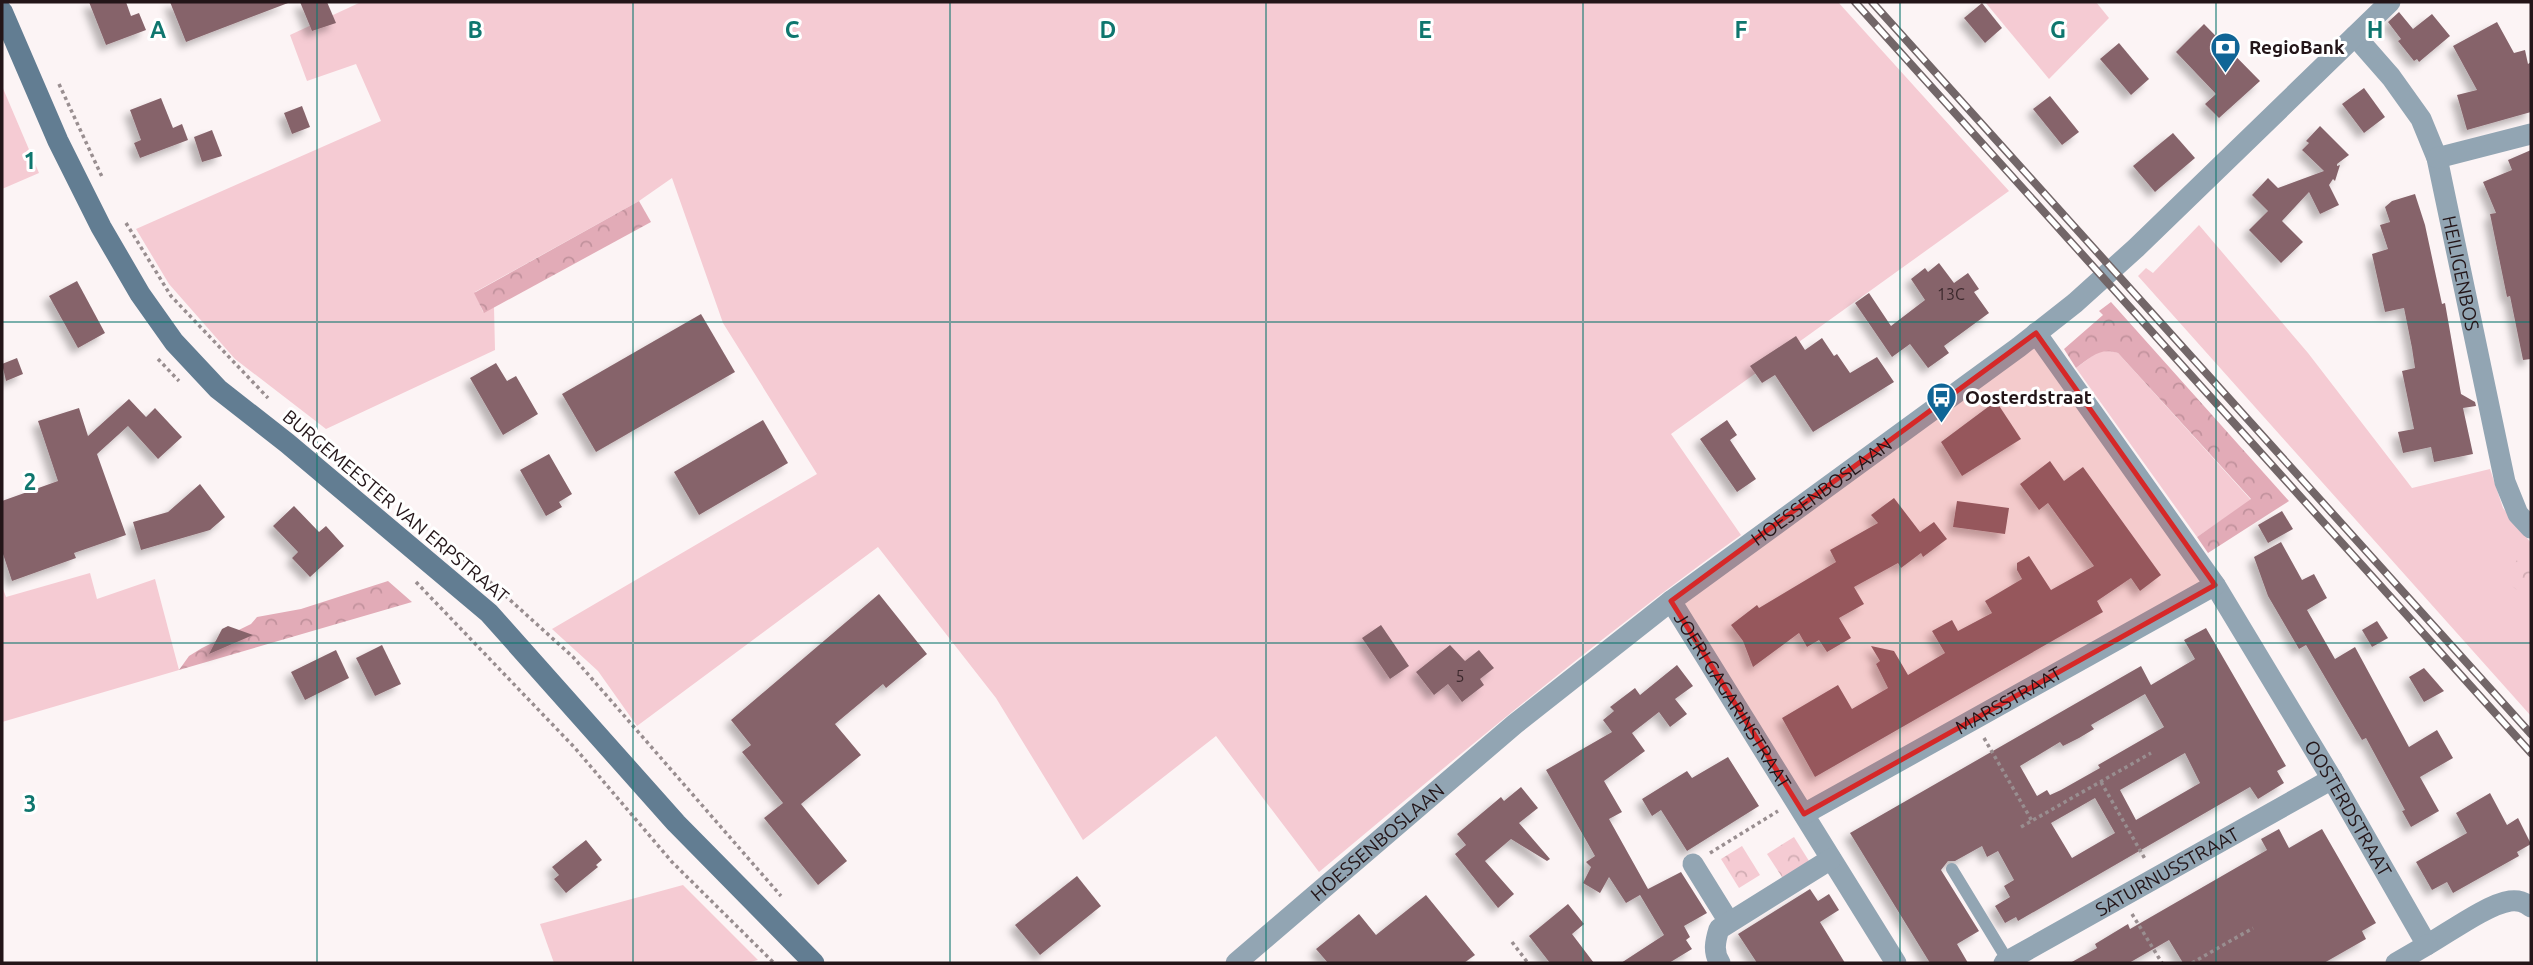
<svg xmlns="http://www.w3.org/2000/svg" width="2533" height="965" font-family="Ubuntu,sans-serif">
  <defs>
    <pattern id="forest-crowns" width="20" height="18" patternUnits="userSpaceOnUse" patternTransform="scale(1.75)"><rect width="20" height="18" fill="#e2abb7"/><path d="M2 6a3 3 0 1 1 6 0M12 15a3 3 0 1 1 6 0" fill="none" stroke="#c2929d"/></pattern>
    <pattern id="park-crowns" width="20" height="18" patternUnits="userSpaceOnUse" patternTransform="scale(1.75)"><rect width="20" height="18" fill="#f5cbd3"/><path d="M2 6a3 3 0 1 1 6 0M12 15a3 3 0 1 1 6 0" fill="none" stroke="#d2adb4"/></pattern>
    <filter id="shadow"><feDropShadow dx="-6" dy="6" stdDeviation="3.5" flood-color="#0004"/></filter>
  </defs>
  <rect width="100%" height="100%" fill="#fcf4f5"/>
  <g fill="#f5cbd3">
    <path d="M361,2H1838L2009,191L1671,434L1741,535C1595,640 1457,757 1319,872L1216,736L1083,840L996,698L878,547L637,726L598,671L552,629L817,474L723,323L672,178L639,201L475,292L483,312L494,307L495,350L326,429L235,359L169,284L136,229L381,121L356,64L307,81L290,35Z"/>
    <path d="M1985,2H2096L2109,18L2049,79Z"/>
    <path d="M2,86L39,173L2,189V85Z"/>
    <path d="M2199,225L2308,353L2412,488L2490,469L2503,508L2531,543V716L2138,276L2146,268L2153,273Z"/>
    <path d="M2109,350L2118,353L2251,500L2197,537L2076,368L2099,351Z"/>
    <path d="M90,573L97,599L155,579L179,670L2,722V586L6,597Z"/>
    <path d="M683,885L758,960L747,963H554L540,924Z"/>
  </g>
  <g fill="url(#forest-crowns)">
    <path d="M639,201L651,222L484,313L474,293Z"/>
    <path d="M2111,302L2289,501L2208,553L2197,537L2251,499L2118,353C2100,347 2091,357 2076,368L2064,349L2103,315L2099,311Z"/>
    <path d="M388,581L412,602L179,670L189,656L202,648L251,624L257,617L301,609Z"/>
  </g>
  <g fill="url(#park-crowns)">
    <path d="M2526,548L2531,553V601L2503,579Z"/>
    <path d="M1794,837L1809,861L1784,880L1767,854Z"/>
    <path d="M1742,846L1760,875L1739,888L1721,859Z"/>
  </g>
  <g fill="#86646b" fill-rule="evenodd" filter="url(#shadow)">
    <path d="M89,2H126L131,16L139,13L146,30L106,45Z"/>
    <path d="M170,2H287L288,3L186,42Z"/>
    <path d="M300,2H327L336,23L312,31Z"/>
    <path d="M1982,3L2002,28L1985,43L1964,18Z"/>
    <path d="M2399,12L2413,29L2432,14L2450,36L2419,62L2417,59L2414,61L2398,41L2401,39L2388,22Z"/>
    <path d="M2497,22L2514,53L2525,50L2528,64L2531,62V112L2467,130L2457,95L2477,90L2453,46Z"/>
    <path d="M2204,24L2260,81L2219,118L2205,104L2216,94L2176,52Z"/>
    <path d="M2119,43L2149,79L2131,95L2100,59Z"/>
    <path d="M2364,88L2385,117L2364,133L2342,104Z"/>
    <path d="M2050,96L2079,132L2062,145L2033,109Z"/>
    <path d="M161,98L173,128L182,124L188,140L140,158L134,143L141,140L130,110Z"/>
    <path d="M302,106L310,127L292,134L284,113Z"/>
    <path d="M2320,126L2349,155L2337,164V166L2340,165L2335,181L2333,179L2329,185L2339,205L2320,214L2309,192L2282,221L2303,242L2281,263L2249,230L2268,211L2252,195L2268,178L2278,188L2324,171L2302,150L2309,143L2306,141Z"/>
    <path d="M212,130L222,156L202,162L194,137Z"/>
    <path d="M2173,133L2195,158L2155,192L2133,166Z"/>
    <path d="M2531,150V359L2523,360L2510,296L2507,297L2490,214L2496,213L2483,182L2512,170L2508,160Z"/>
    <path d="M2415,194L2425,225L2442,304L2445,303L2461,394L2475,402L2476,406L2463,408L2473,454L2434,462L2431,447L2403,453L2398,432L2414,429L2402,371L2415,368L2412,348L2404,308L2385,312L2372,254L2388,249L2380,225L2390,222L2385,207L2392,201Z"/>
    <path d="M1939,263L1954,283L1968,273L1979,289L1974,292L1989,313L1944,346L1949,353L1928,368L1910,344L1892,357L1855,303L1869,293L1891,326L1925,300L1911,279L1925,268L1928,272Z"/>
    <path d="M77,281L105,333L78,348L49,296Z"/>
    <path d="M701,314L735,372L596,452L562,394Z"/>
    <path d="M1796,336L1805,350L1822,338L1834,356L1837,354L1850,373L1877,357L1894,382L1813,432L1775,375L1762,383L1750,366Z"/>
    <path d="M17,358L23,374L6,381L2,364Z"/>
    <path d="M496,363L507,381L516,376L538,414L503,435L470,378Z"/>
    <path d="M129,399L146,417L155,408L182,437L158,459L128,426L97,454L126,535L74,553L76,558L12,581L2,551V501L58,481L38,421L79,408L88,436Z"/>
    <path d="M1996,401L2021,439L1962,476L1941,442Z"/>
    <path d="M763,420L788,463L699,515L674,472Z"/>
    <path d="M1727,420L1737,435L1730,440L1756,479L1737,492L1700,439Z"/>
    <path d="M549,454L572,494L559,502L562,507L546,516L520,470Z"/>
    <path d="M2050,461L2064,481L2083,467L2161,575L2140,591L2131,578L2097,601L2103,612L1815,777L1782,718L1838,685L1852,709L1888,688L1876,664L1880,661L1871,646L1894,651L1908,675L1945,653L1932,631L1952,620L1958,631L1992,613L1985,601L2022,579L2017,570V563L2029,556L2051,590L2094,566L2048,503L2039,510L2020,484Z"/>
    <path d="M200,484L225,517L210,530L141,550L133,522L168,512Z"/>
    <path d="M1894,498L1920,532L1934,522L1947,539L1923,557L1921,553L1901,568L1898,563L1854,587L1864,604L1839,618L1851,638L1827,652L1819,640L1807,647L1799,633L1753,667L1743,641L1731,625L1757,605L1759,608L1836,562L1830,550L1878,523L1871,515Z"/>
    <path d="M1957,501L2009,508L2005,534L1953,527Z"/>
    <path d="M294,506L319,532L326,526L344,546L310,577L292,558L298,552L273,526Z"/>
    <path d="M2282,511L2293,529L2268,543L2258,525Z"/>
    <path d="M2281,542L2302,580L2314,574L2327,598L2307,610L2335,659L2355,647L2409,747L2437,730L2453,758L2420,777L2439,811L2411,827L2402,811L2405,810L2366,738L2362,740L2306,645L2299,649L2268,596L2254,557Z"/>
    <path d="M879,594L927,654L886,688L883,684L835,724L861,755L801,804L847,861L818,885L764,818L783,803L742,752L751,745L731,720Z"/>
    <path d="M2377,621L2388,638L2372,647L2362,630Z"/>
    <path d="M1381,625L1409,666L1390,679L1362,638Z"/>
    <path d="M228,626L253,635L209,654L222,629Z"/>
    <path d="M2206,628L2286,766L2277,771L2284,783L2258,799L2250,787L2018,921L2016,917L2005,923L1995,906L2010,897L2004,886L2014,880L1998,851L1987,857L1982,846L1955,861H1948L1941,870L1979,931L1957,944L1968,963H1930L1850,833L2141,666L2151,685L2195,659L2184,640ZM2145,694L2164,727L2098,765L2100,768L2061,790L2050,795L2047,790L2037,796L2020,766L2060,742L2063,746L2079,738L2094,729L2091,725ZM2185,753L2200,783L2136,820L2120,790ZM2095,798L2115,833L2072,858L2051,823Z"/>
    <path d="M382,645L401,684L375,696L356,658Z"/>
    <path d="M1450,645L1465,661L1479,650L1494,668L1480,679L1484,685L1462,702L1448,684L1434,695L1416,672Z"/>
    <path d="M336,650L349,678L305,700L291,672Z"/>
    <path d="M1677,665L1693,686L1675,699L1687,714L1670,727L1659,712L1632,733L1645,751L1604,781L1622,812L1609,819L1648,889L1681,872L1707,913L1684,926L1690,937L1686,940L1692,949L1669,963H1621L1664,935L1640,895L1626,903L1609,877L1600,893L1583,883L1591,867L1586,862L1595,856L1546,770L1612,732L1603,720L1614,711L1610,707L1635,688L1640,695Z"/>
    <path d="M2424,668L2444,691L2424,702L2409,677Z"/>
    <path d="M1728,757L1759,806L1687,851L1661,810L1652,816L1642,799L1687,771L1692,778Z"/>
    <path d="M1521,787L1538,808L1519,823L1550,859L1547,861L1511,839L1485,861L1514,894L1498,908L1455,854L1466,845L1457,834L1501,797L1504,801Z"/>
    <path d="M2490,793L2507,825L2518,818L2531,844L2517,852L2519,856L2453,893L2447,882L2432,890L2416,862L2467,833L2456,813Z"/>
    <path d="M2279,829L2289,848L2322,829L2376,923L2362,931L2366,939L2324,963H2183L2169,940L2129,963H2070L2097,948L2095,944L2128,924L2130,929L2267,850L2261,839Z"/>
    <path d="M586,840L602,860L596,865L598,867L566,893L554,879L559,875L552,867Z"/>
    <path d="M1077,876L1101,906L1040,955L1015,925Z"/>
    <path d="M1810,889L1818,901L1829,894L1839,910L1820,922L1845,963H1757L1738,934Z"/>
    <path d="M1426,895L1475,955L1464,963H1328L1316,949L1359,914L1376,935Z"/>
    <path d="M1568,904L1584,924L1572,934L1594,963H1550L1529,936Z"/>
  </g>
  <g fill="none" stroke-linecap="round" stroke-linejoin="round">
    <g stroke="#998e90" stroke-width="3.5" stroke-dasharray="3.5 3.5" stroke-linecap="butt">
      <path d="M59,84L103,179"/>
      <path d="M126,223L171,296L268,398"/>
      <path d="M158,359L179,381"/>
      <path d="M371,483L478,571L573,657L781,896"/>
      <path d="M416,582L575,748L672,862L774,963"/>
      <path d="M1984,738L2032,821"/>
      <path d="M2101,782L2145,859"/>
      <path d="M2021,827L2151,753"/>
      <path d="M1710,853L1778,811"/>
      <path d="M2132,914L2162,963"/>
      <path d="M1512,942L1528,963"/>
      <path d="M2192,963L2253,928"/>
    </g>
    <path stroke="#92a5b3" stroke-width="12" d="M1952,869L2008,961"/>
    <g stroke="#92a5b3" stroke-width="21">
      <path id="s1" d="M2355,36L2391,77L2421,119L2437,158L2505,482L2518,514L2531,528"/>
      <path d="M2437,158L2531,134"/>
      <path id="s2" d="M2036,333L2215,585L2332,779L2427,945C2448,933 2488,904 2510,901C2519,900 2524,902 2531,907"/>
      <path id="s3" d="M1671,601L1896,963"/>
      <path id="s4" d="M1804,814L2215,585"/>
      <path d="M1693,864L1729,922"/>
      <path id="s5" d="M1236,963L1515,724L1671,601L2019,347L2075,303L2136,248L2390,2"/>
      <path d="M1720,963C1713,952 1715,942 1719,929L1831,859"/>
      <path id="s6" d="M2004,963L2332,779"/>
      <path d="M2396,963L2427,945"/>
    </g>
    <path stroke="#627d92" stroke-width="21" d="M2,11L58,141L101,227L140,294L174,342L218,389L287,443L489,613L676,823L814,963"/>
    <defs>
      <g id="rail">
        <path d="M1855,2L2531,753"/>
        <path d="M1872,2L2531,734"/>
      </g>
    </defs>
    <use href="#rail" stroke="#726668" stroke-width="8"/>
    <use href="#rail" stroke="#fff" stroke-width="5" stroke-dasharray="16" stroke-linecap="butt"/>
  </g>
  <path fill="#d62828" fill-opacity="0.2" stroke="#d62828" stroke-width="5" stroke-linejoin="round" d="M2036,333L2215,585L1804,814L1671,601Z"/>
  <path fill="none" stroke="#0f766e" stroke-width="2" stroke-opacity="0.55" d="M317,2V963M633,2V963M950,2V963M1266,2V963M1583,2V963M1900,2V963M2216,2V963M2,322H2531M2,643H2531"/>
  <defs>
    <symbol id="bank-pin" viewBox="-11 -11 22 30"><path d="M0 17L-7.5 6A9.5 9.5 0 1 1 7.5 6Z" fill="#106596" stroke="#fff"/><path d="M-6-4H6V4H-6ZM0-2.3a2.3 2.3 0 1 0 0 4.6a2.3 2.3 0 1 0 0-4.6Z" fill="#fff"/></symbol>
    <symbol id="bus-pin" viewBox="-11 -11 22 30"><path d="M0 17L-7.5 6A9.5 9.5 0 1 1 7.5 6Z" fill="#106596" stroke="#fff"/><path d="M-5-6H5V4H4V6H2V4H-2V6H-4V4H-5ZM-3.5-4V0h7V-4ZM-3.5 1.2v1.5H-2V1.2ZM2 1.2v1.5H3.5V1.2Z" fill="#fff"/></symbol>
  </defs>
  <g fill-rule="evenodd">
    <use href="#bank-pin" x="2208" y="30" width="35" height="47"/>
    <use href="#bus-pin" x="1924" y="380" width="35" height="47"/>
  </g>
  <g text-anchor="middle" dominant-baseline="central" stroke-width="6" stroke-linejoin="round" paint-order="stroke">
    <g font-size="16" fill="#3c292d">
      <text x="1951" y="294">13C</text>
      <text x="1460" y="676">5</text>
    </g>
    <g font-size="19" font-weight="bold" fill="#231518" stroke="#fff" text-anchor="start">
      <text x="2249" y="47">RegioBank</text>
      <text x="1965" y="397">Oosterdstraat</text>
    </g>
    <g font-size="19" fill="#231518" stroke="#fff">
      <text stroke="none"><textPath href="#s1" startOffset="266">HEILIGENBOS</textPath></text>
      <text stroke="none"><textPath href="#s5" startOffset="752">HOESSENBOSLAAN</textPath></text>
      <text transform="translate(396 506) rotate(40)">BURGEMEESTER VAN ERPSTRAAT</text>
      <text stroke="none"><textPath href="#s4" startOffset="234">MARSSTRAAT</textPath></text>
      <text stroke="none"><textPath href="#s3" startOffset="117">JOERI GAGARINSTRAAT</textPath></text>
      <text stroke="none"><textPath href="#s2" startOffset="569">OOSTERDSTRAAT</textPath></text>
      <text stroke="none"><textPath href="#s5" startOffset="186">HOESSENBOSLAAN</textPath></text>
      <text stroke="none"><textPath href="#s6" startOffset="187">SATURNUSSTRAAT</textPath></text>
    </g>
  </g>
  <g font-size="23" text-anchor="middle" font-weight="bold" fill="#0f766e" stroke="#fff" stroke-width="6" stroke-linejoin="round" paint-order="stroke">
    <text x="158" y="38">A</text>
    <text x="475" y="38">B</text>
    <text x="792" y="38">C</text>
    <text x="1108" y="38">D</text>
    <text x="1425" y="38">E</text>
    <text x="1741" y="38">F</text>
    <text x="2058" y="38">G</text>
    <text x="2375" y="38">H</text>
    <text x="30" y="169">1</text>
    <text x="30" y="490">2</text>
    <text x="30" y="812">3</text>
  </g>
  <rect width="2533" height="965" fill="none" stroke="#231518" stroke-width="7"/>
</svg>
